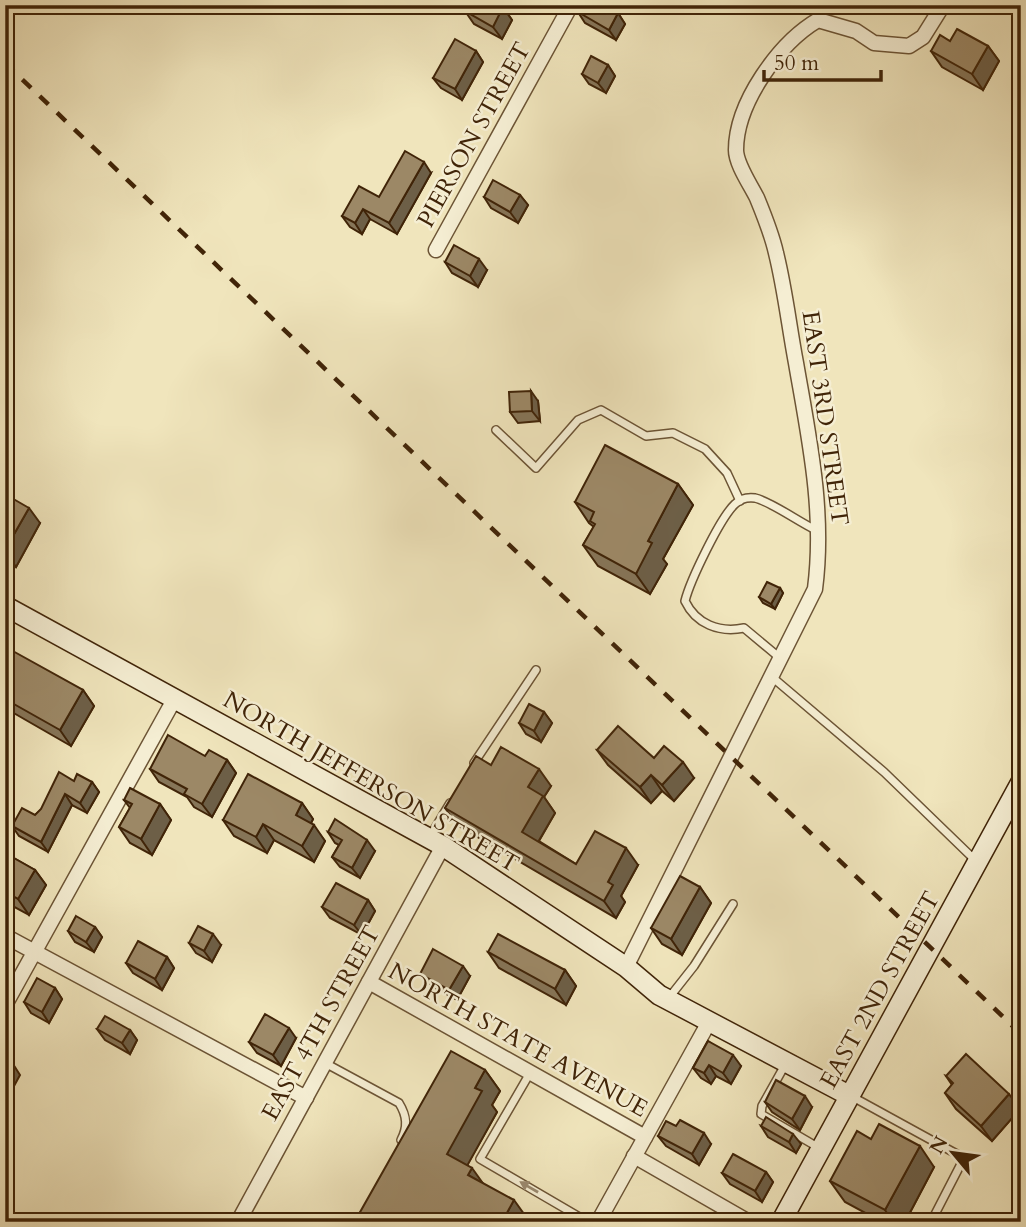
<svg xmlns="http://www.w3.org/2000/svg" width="1026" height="1227" font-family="Cardo,serif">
  <rect width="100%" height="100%" fill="#f0e5bc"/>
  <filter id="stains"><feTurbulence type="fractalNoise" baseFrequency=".00286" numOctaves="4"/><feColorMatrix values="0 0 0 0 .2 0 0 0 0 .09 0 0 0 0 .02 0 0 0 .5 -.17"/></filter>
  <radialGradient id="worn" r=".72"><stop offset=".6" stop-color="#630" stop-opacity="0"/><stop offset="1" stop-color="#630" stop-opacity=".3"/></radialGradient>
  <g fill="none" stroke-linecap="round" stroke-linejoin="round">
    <defs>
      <g id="lane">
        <path d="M496,430L536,468L578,420L601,410L646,436L673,433L705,449L727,473L740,501"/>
        <path d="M780,658L744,628C719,633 696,624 685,601C690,581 720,518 735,504C740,499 747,497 755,498C772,502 800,523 818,531"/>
        <path d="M772,677L884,772L976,861"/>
        <path d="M474,763L536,670"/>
        <path d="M429,838L450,803"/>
        <path d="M668,999L694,966L733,904"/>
        <path d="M325,1063L399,1103C407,1116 408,1127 401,1140"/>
        <path d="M785,1065L762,1106L761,1114L821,1149"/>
        <path d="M530,1073L480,1159L588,1222"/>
        <path d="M851,1096L964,1158L931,1222"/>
        <path d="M244,1213L260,1222"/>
        <path d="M5,1217L13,1222"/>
      </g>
      <g id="street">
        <path d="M436,250L571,5"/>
        <path d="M5,936L306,1098"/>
        <path d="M626,967L815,589C825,512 809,438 796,363C789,326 785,289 776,253C772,235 764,215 757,198C750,184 736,164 736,150C736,103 779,43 818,20L856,31L874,43L909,46L923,37L943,5"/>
        <path d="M369,982L645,1137"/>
        <path d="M5,1005L175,698"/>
        <path d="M634,1156L749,1222"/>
        <path d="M238,1222L443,846"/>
        <path d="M598,1222L709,1022"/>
      </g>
      <g id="secondary">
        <path d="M5,606L443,846L626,967L659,995L850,1096"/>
        <path d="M781,1222L1021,782"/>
      </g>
    </defs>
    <use href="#lane" stroke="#6c5435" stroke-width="10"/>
    <use href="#street" stroke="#6c5435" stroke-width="17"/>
    <use href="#secondary" stroke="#402408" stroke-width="22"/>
    <use href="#lane" stroke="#f5eed3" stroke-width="7"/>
    <use href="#street" stroke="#f5eed3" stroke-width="14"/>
    <use href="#secondary" stroke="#f5eed3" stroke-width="19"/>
    <path stroke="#402408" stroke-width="4.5" stroke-dasharray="12 12" stroke-linecap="butt" d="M5,63L1021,1034"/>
  </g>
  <g fill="#867558" stroke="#402408" stroke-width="2">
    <path d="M990,5H1008L1004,13Z"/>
    <path d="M505,10L512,20L502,39L474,24L465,11Z"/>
    <path d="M578,12L618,13L625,24L616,40L585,23Z"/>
    <path d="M950,41L988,46L999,61L983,90L942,67L931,51Z"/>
    <path d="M476,51L483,62L462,100L441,88L433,78Z"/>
    <path d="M608,65L615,76L606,93L589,84L582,74Z"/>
    <path d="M431,173L397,234L370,219L362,234L350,227L342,216L379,197Z"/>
    <path d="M520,195L528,205L518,223L491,208L484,197Z"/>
    <path d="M445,262L487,270L478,287L452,273Z"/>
    <path d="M538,401L540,421L518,423L510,412Z"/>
    <path d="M678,484L693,505L663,559L667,564L650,594L598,566L583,545L594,527L589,523L575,502Z"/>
    <path d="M5,506L40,523L16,567L5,561Z"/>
    <path d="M780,588L783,593L775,609L763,603L759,597Z"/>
    <path d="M5,660L83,690L94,706L71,746L5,708Z"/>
    <path d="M544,712L552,723L541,742L526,734L519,723Z"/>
    <path d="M597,750L654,758L694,778L674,801L662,791L651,803L608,765Z"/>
    <path d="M205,756L227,760L236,773L212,817L194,807L187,797L159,782L150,769Z"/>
    <path d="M491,765L551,786L544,797L555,813L539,841L576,864L638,865L621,896L625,902L616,918L457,825L445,808Z"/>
    <path d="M74,781L92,782L99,792L87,813L72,805L48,852L19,836L12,826L35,815Z"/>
    <path d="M124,800L160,804L171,820L152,855L130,843L119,827L130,808Z"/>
    <path d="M302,803L313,819L311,823L325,841L314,862L274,840L267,853L234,836L223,820Z"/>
    <path d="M328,832L375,851L360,878L340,867L332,857L339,845L335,843Z"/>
    <path d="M5,853L35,870L46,885L29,915L5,902Z"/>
    <path d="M700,887L711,903L682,955L662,944L651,928Z"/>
    <path d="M368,900L375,911L362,935L330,918L322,907Z"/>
    <path d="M95,927L102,937L94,952L75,942L68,931Z"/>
    <path d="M189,943L221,945L212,962L196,953Z"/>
    <path d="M488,952L565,970L576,986L566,1005L499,968Z"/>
    <path d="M167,957L174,968L162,990L133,973L126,963Z"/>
    <path d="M420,974L470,976L457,1000L428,984Z"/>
    <path d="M55,988L62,999L49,1023L31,1013L24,1002Z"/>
    <path d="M97,1029L130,1030L137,1040L130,1054L105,1040Z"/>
    <path d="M296,1038L281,1066L257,1053L249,1042Z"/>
    <path d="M708,1041L741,1066L731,1084L716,1076L711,1084L701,1078L693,1068Z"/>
    <path d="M485,1070L500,1091L492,1105L497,1112L467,1165L482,1183L528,1222H365L359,1214Z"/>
    <path d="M946,1076L1020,1109L992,1141L956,1109L945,1093L952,1085Z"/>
    <path d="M765,1102L812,1107L800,1130L772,1112Z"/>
    <path d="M676,1126L711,1144L699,1165L666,1146L658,1136Z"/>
    <path d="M761,1126L801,1144L796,1153L768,1137Z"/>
    <path d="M871,1139L934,1167L905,1222H882L845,1202L830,1181Z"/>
    <path d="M766,1172L773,1182L762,1202L730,1184L722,1173Z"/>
  </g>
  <g fill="#6d5f47" stroke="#402408" stroke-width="2">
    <path d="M496,5H508L505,10L512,20L502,39L493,27Z"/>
    <path d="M998,5H1008L1004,13Z"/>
    <path d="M618,13L625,24L616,40L609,30Z"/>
    <path d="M988,46L999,61L983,90L972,74Z"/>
    <path d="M476,51L483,62L462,100L455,89Z"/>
    <path d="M608,65L615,76L606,93L598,83Z"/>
    <path d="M424,162L431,173L397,234L389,223Z"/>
    <path d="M520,195L528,205L518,223L510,212Z"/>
    <path d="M363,209L370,219L362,234L355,223Z"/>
    <path d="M479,259L487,270L478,287L470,276Z"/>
    <path d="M531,391L538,401L540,421L532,411Z"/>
    <path d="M678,484L693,505L663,559L667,564L650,594L636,574L648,541Z"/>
    <path d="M29,508L40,523L16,567L5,550Z"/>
    <path d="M780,588L783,593L775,609L771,604Z"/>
    <path d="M83,690L94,706L71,746L60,730Z"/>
    <path d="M544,712L552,723L541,742L534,731Z"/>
    <path d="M227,760L236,773L212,817L202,804Z"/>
    <path d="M683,762L694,778L674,801L662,785Z"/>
    <path d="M539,769L551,786L544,797L555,813L534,849L522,832L528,787Z"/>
    <path d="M651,775L662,791L651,803L640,787Z"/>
    <path d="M92,782L99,792L87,813L80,803Z"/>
    <path d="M65,794L72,805L48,852L41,842Z"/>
    <path d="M302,803L313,819L307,831L296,815Z"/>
    <path d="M160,804L171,820L152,855L141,839Z"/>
    <path d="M263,824L274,840L267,853L256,837Z"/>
    <path d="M314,825L325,841L314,862L302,846Z"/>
    <path d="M367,840L375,851L360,878L352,868Z"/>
    <path d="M626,848L638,865L621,896L625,902L616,918L604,901L608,882Z"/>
    <path d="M35,870L46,885L29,915L18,899Z"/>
    <path d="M700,887L711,903L682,955L671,939Z"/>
    <path d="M368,900L375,911L362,935L354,925Z"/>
    <path d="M95,927L102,937L94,952L86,942Z"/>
    <path d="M213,934L221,945L212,962L204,951Z"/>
    <path d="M167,957L174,968L162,990L155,979Z"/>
    <path d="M463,966L470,976L457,1000L449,990Z"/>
    <path d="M565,970L576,986L566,1005L555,989Z"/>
    <path d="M55,988L62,999L49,1023L42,1012Z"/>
    <path d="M289,1028L296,1038L281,1066L273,1055Z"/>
    <path d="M130,1030L137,1040L130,1054L122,1043Z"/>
    <path d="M733,1055L741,1066L731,1084L723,1073Z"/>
    <path d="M13,1064L20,1075L8,1097L5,1094V1078Z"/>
    <path d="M709,1065L716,1076L711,1084L704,1073Z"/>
    <path d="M485,1070L500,1091L492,1105L497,1112L462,1175L447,1154L475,1088Z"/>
    <path d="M1009,1094L1020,1109L992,1141L981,1126Z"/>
    <path d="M805,1096L812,1107L800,1130L792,1119Z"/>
    <path d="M704,1133L711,1144L699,1165L692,1154Z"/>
    <path d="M793,1134L801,1144L796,1153L789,1142Z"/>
    <path d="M920,1146L934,1167L905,1222H893L885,1210Z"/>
    <path d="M472,1168L487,1189L468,1175Z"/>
    <path d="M766,1172L773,1182L762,1202L755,1191Z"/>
    <path d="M514,1200L529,1221L528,1222H502Z"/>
  </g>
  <g fill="#9c8866" stroke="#402408" stroke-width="2">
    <path d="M468,5H500L503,7L493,27L465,11Z"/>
    <path d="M582,5H604L618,13L609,30L578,12Z"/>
    <path d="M957,29L988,46L972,74L931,51L940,35L950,41Z"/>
    <path d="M455,39L476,51L455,89L433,78Z"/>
    <path d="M591,56L608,65L598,83L582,74Z"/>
    <path d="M405,151L424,162L389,223L363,209L355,223L342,216L359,186L379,197Z"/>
    <path d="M493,180L520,195L510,212L484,197Z"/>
    <path d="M454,245L479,259L470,276L445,262Z"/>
    <path d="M531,391L532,411L510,412L509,392Z"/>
    <path d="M605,445L678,484L648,541L652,543L636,574L583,545L595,524L590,521L594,512L575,502Z"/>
    <path d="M10,497L29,508L5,550V506Z"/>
    <path d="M767,582L780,588L771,604L759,597Z"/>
    <path d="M11,650L83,690L60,730L5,699V660Z"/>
    <path d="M529,704L544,712L534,731L519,723Z"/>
    <path d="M618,726L654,758L664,746L683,762L662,785L651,775L640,787L597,750Z"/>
    <path d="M168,735L205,756L209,750L227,760L202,804L184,794L187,789L150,769Z"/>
    <path d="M501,747L539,769L528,787L543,796L522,832L576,864L595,831L626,848L608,882L613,885L604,901L445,808L476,756L491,765Z"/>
    <path d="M59,772L74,781L77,774L92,782L80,803L65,794L41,842L12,826L22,808L35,815L41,809Z"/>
    <path d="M248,774L302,803L296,815L314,825L302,846L263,824L256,837L223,820Z"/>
    <path d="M130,788L160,804L141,839L119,827L132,804L124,800Z"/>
    <path d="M335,819L367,840L352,868L332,857L342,840L328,832Z"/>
    <path d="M5,853L35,870L18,899L5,892Z"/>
    <path d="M680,876L700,887L671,939L651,928Z"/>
    <path d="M336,883L368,900L354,925L322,907Z"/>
    <path d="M76,916L95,927L86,942L68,931Z"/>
    <path d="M198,926L213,934L204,951L189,943Z"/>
    <path d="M498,934L565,970L555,989L488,952Z"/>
    <path d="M138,941L167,957L155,979L126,963Z"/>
    <path d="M433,949L463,966L449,990L420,974Z"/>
    <path d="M37,978L55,988L42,1012L24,1002Z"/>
    <path d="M265,1014L289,1028L273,1055L249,1042Z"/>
    <path d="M105,1016L130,1030L122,1043L97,1029Z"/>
    <path d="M708,1041L733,1055L723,1073L709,1065L704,1073L693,1068Z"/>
    <path d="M451,1051L485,1070L475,1088L482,1091L447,1154L472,1168L468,1175L514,1200L502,1222H373L359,1214Z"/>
    <path d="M966,1054L1009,1094L981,1126L945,1093L953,1083L946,1076Z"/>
    <path d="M5,1060L13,1064L5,1078Z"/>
    <path d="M776,1080L805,1096L792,1119L765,1102Z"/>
    <path d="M766,1117L793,1134L789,1142L761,1126Z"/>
    <path d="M680,1120L704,1133L692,1154L658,1136L666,1121L676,1126Z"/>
    <path d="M879,1124L920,1146L885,1210L830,1181L857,1131L871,1139Z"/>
    <path d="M733,1154L766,1172L755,1191L722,1173Z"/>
    <path d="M954,1215L967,1222H950Z"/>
  </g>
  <defs><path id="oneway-solid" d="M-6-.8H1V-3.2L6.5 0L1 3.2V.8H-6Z" transform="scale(1.75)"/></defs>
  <use fill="#9a896e" href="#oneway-solid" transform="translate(529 1187) rotate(-150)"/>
  <g text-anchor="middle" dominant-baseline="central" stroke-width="5" stroke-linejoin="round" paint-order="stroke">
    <g font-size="24" fill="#402408" stroke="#f5eed3">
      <text transform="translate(474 135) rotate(-61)">PIERSON STREET</text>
      <text transform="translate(825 418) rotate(82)">EAST 3RD STREET</text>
      <text transform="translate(371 782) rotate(30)">NORTH JEFFERSON STREET</text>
      <text transform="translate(880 990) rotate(-61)">EAST 2ND STREET</text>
      <text transform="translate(321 1023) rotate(-61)">EAST 4TH STREET</text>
      <text transform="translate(518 1040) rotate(29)">NORTH STATE AVENUE</text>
    </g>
  </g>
  <rect width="1026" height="1227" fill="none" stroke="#f0e5bc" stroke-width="28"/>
  <rect x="7" y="7" width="1012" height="1213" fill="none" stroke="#402408" stroke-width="3.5"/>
  <rect x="14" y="14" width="998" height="1199" fill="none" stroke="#402408" stroke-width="2"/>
  <g transform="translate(953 1153) rotate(299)" stroke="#f5eed3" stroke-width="5" paint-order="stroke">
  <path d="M0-5L12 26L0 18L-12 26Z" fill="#402408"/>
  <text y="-10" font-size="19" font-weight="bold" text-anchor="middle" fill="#402408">N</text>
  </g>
  <path d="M764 70v10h117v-10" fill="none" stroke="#402408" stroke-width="3.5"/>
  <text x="774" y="70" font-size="21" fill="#402408" stroke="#f5eed3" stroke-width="5" paint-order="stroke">50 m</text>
  <rect width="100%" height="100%" filter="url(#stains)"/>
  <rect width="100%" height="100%" fill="url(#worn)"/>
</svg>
